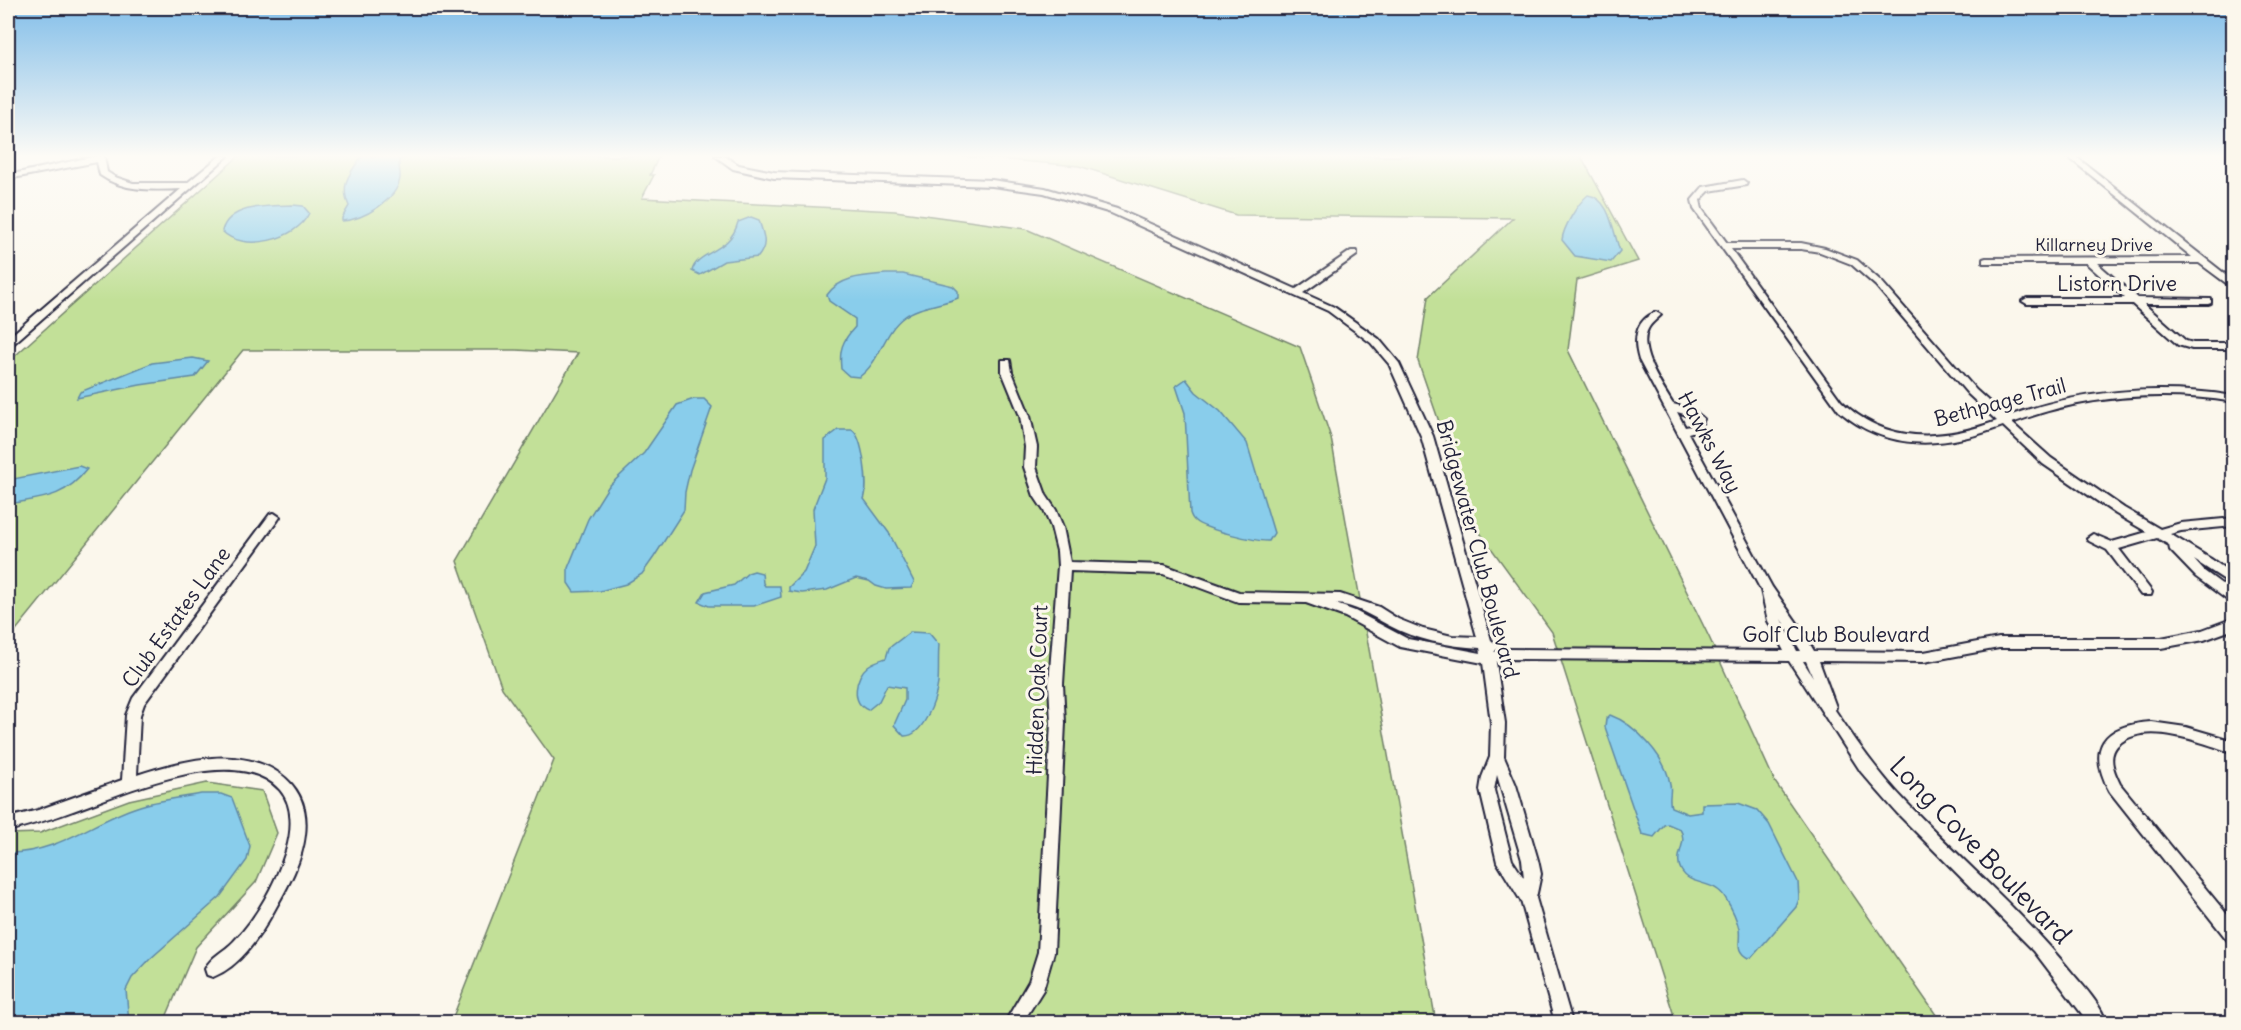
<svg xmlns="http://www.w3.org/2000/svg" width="2241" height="1030" font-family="Delius,sans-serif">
  <rect width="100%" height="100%" fill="#fbf7ec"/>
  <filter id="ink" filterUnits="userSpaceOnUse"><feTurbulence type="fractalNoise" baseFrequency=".0167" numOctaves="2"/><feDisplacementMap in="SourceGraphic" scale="12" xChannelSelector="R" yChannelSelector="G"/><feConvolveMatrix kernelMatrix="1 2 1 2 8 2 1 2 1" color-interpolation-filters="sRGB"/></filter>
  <g filter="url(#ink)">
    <g fill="#c2e098" stroke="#72816a" stroke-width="1.5">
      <path d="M239,156H659L650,175H654L642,198L895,211L1026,229L1300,347L1331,438L1436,1022H451L554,760L502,688L457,561L578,353L516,350H243L8,640V362Z"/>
      <path d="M963,156H1581L1638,261L1577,280L1568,350L1709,637L1775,782L1941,1022H1676L1552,632L1475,526L1418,361L1428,297L1513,218L1236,215L1079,166Z"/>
      <path d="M207,783L262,791L277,833L256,882L196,947L164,1022H8V834L40,833L129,800Z"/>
    </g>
    <g fill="#89cdeb" stroke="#6089a5" stroke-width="1.5">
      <path d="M362,156H411L399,160C398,167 401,172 400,178C397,200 363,220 342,221V218L349,206C339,185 350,173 362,156Z"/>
      <path d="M1588,195C1610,198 1613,232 1620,251L1611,262L1575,256L1562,240C1563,228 1578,203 1588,195Z"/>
      <path d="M293,205L303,206L309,213C297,240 243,253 222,231C229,204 271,206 293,205Z"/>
      <path d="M751,217L759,220C763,235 769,243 758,257L724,261L700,275L692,271C697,250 730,254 738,222Z"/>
      <path d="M886,274H903L953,286L958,291V298C941,305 918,306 904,317C883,332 880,363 859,377L849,376L841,369C839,350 842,341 855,327V319L829,301L827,295C840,276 865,276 886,274Z"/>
      <path d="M193,358L208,361L195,377L140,385L77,398L80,392L152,363Z"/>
      <path d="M1186,379L1196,392L1220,411L1247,443L1274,533L1269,541C1258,542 1203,529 1195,521C1192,519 1191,516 1190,513L1185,413L1176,386Z"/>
      <path d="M694,399H704L712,407L690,470L685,492L684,510L654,557L642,574L626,584L600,591L574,592L568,583V568L588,519L608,487L644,453L677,405Z"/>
      <path d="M838,430H852C863,436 869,487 864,499L889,533L914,582L911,588L886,589L876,586L869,581L856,578L827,590L802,593L789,591V587L804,572L815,546L813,509L825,478V440Z"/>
      <path d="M79,466L87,469C64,499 41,498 8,504V480Z"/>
      <path d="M754,571L762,573L763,583L765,586H780L781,597L754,606H709L699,602L705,592L734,585L748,573Z"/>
      <path d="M910,632L929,633L939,645C938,658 939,671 938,683C936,700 923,737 904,736L894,725L905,700V688L887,685L879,701L868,710C850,703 855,676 868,666C873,662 880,660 886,658L889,648Z"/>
      <path d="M1610,715C1635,724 1666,757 1670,784C1672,792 1668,798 1671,807L1688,814L1702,812V804L1738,803L1757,810L1769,824L1798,882L1799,899L1796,907L1752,957L1748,958C1734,950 1741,942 1739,929C1737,920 1731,907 1726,899C1714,878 1691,888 1681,870C1673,855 1689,843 1680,829L1668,824L1664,825L1654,837L1642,834L1605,727L1606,719Z"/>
      <path d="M201,794H221L232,798L250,846L247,860L220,897L150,959L132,978L126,990L129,1022H8V853C59,853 91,822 137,807C157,800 180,798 201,794Z"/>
    </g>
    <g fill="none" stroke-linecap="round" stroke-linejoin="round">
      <defs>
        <g id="minor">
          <path d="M96,156H104L107,172L115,177L133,183H187L220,156H228L12,345L8,346V338L181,189C153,190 124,192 100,175L97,162L8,179V175Z"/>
          <path d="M715,156H724L739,165L774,172L992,180L1045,188L1117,209L1296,289L1351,251H1357V255L1303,293L1334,307L1379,339L1399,363L1433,436L1491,640L1499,647L1494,652L1506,649L1784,651L1768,621L1761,590L1639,360C1633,340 1635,320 1656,312L1661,315C1656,320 1651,323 1648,329C1637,350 1662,386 1673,404L1692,409L1704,419L1699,430L1688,433L1772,587L1800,627L1814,651L1924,652L1999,638H2161L2202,630L2234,618V629L2204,640L2161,648H1999L1924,662L1819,661L1836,707L1835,710C1858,744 1879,774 1907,803C1962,861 2023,912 2073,974C2085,988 2101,1005 2106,1022H2088L2034,951L1897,813L1861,772L1789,661L1506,659L1496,662L1505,723L1504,757L1516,785L1538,860L1541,874L1536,898L1572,1022H1555L1521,901L1497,862L1480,790L1482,777L1490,757L1491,723L1483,663L1400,647L1345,617L1306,603L1238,602L1163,574L1070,571L1063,684L1065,723L1054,952L1043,990L1023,1022H1005L1029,981L1038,952L1051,723L1049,684L1058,566L1057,551L1051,527L1044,511L1034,496L1024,467L1025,447L1020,416L1002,372V360H1010L1012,372L1030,416L1037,447L1036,467L1046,495L1056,510L1063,527L1070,562L1164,565L1239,592L1340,594L1379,607L1398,619L1423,629L1452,636L1477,637L1421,436L1389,364L1371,343L1328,311L1111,213L1044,193L992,186L774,178L733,169ZM1677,412L1684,414L1693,420L1691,426L1685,427ZM1336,604C1355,605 1371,616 1388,625C1416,640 1448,646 1480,648L1481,653L1408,639L1355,611ZM1781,619L1801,651H1797ZM1803,661H1806L1813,677ZM1497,775L1522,860L1524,878L1512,860L1494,790Z"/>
          <path d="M2067,156H2075L2234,281V289L2199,263H2097L2137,298L2211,299V303L2208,304H2144L2186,341L2193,343H2234V349H2192L2178,345L2132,304H2027L2022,301L2027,298H2125L2086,263H1983V259L1986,258L2192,257Z"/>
          <path d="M1743,180L1747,183L1746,185L1709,191L1700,200L1702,209L1727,243H1801L1825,248L1857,260L1882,282L1976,390L2006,417C2078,390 2158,384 2234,396V402C2160,390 2082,396 2012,423L2051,458L2124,508L2160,529L2181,523L2234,518V526L2181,531L2170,534L2211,559L2234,575V586L2194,560L2204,571L2234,593V605L2196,577L2170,550L2169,545L2157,538L2119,549L2152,592L2151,595H2141L2107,550L2089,541L2087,538L2093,534L2112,542L2147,532L2116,514L2043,464L2003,426C1946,448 1888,453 1839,411L1694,209L1692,200L1703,187ZM1731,249H1801L1820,252L1851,264L1876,286L1968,394L1997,421C1942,441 1886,445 1841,401Z"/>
          <path d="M274,513L280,517L278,520L144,704L140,715L137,775C161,767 187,760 212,758C263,754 312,779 305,835C302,862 287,888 274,911C260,936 241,966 213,977L207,975L205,969C210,957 225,951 234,941C257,918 276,882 286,851C292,832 294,806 280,790C236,741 123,794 73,811C52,819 30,825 8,831V818L38,810L122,780L126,715L133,698L270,514Z"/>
          <path d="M2151,722L2186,727L2234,741V753C2201,743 2146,719 2118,745C2107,756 2114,772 2120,784L2234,923V944L2228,941L2110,792C2086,748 2103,725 2151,722Z"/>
        </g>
      </defs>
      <use href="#minor" stroke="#22223b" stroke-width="4"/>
      <use href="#minor" fill="#fbf7ec" fill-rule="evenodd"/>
    </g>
  </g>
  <linearGradient id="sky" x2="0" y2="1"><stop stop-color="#82bee9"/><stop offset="0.52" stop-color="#fdfbf6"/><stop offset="1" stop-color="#fdfbf6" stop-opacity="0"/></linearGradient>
  <rect width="2241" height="300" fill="url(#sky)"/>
  <g text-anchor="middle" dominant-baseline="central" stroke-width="6" stroke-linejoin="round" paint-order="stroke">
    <g font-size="18" fill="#22223b" stroke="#fbf7ec">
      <text x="2094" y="244">Killarney Drive</text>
    </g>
    <g font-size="21" fill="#22223b" stroke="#fbf7ec">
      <text x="2117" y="283">Listorn Drive</text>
      <text transform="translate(2000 402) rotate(-15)">Bethpage Trail</text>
      <text transform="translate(1710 442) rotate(62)">Hawks Way</text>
      <text transform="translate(1478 549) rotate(75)">Bridgewater Club Boulevard</text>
      <text transform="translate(176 617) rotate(-54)">Club Estates Lane</text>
      <text x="1836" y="634">Golf Club Boulevard</text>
      <text transform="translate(1037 690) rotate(-88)">Hidden Oak Court</text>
    </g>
    <g font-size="26" fill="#22223b" stroke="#fbf7ec">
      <text transform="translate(1981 850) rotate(46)">Long Cove Boulevard</text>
    </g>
  </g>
  <rect width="2241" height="1030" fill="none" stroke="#fbf7ec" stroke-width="30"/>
  <rect x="15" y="15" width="2211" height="1000" fill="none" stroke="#22223b" stroke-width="2" filter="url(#ink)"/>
</svg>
